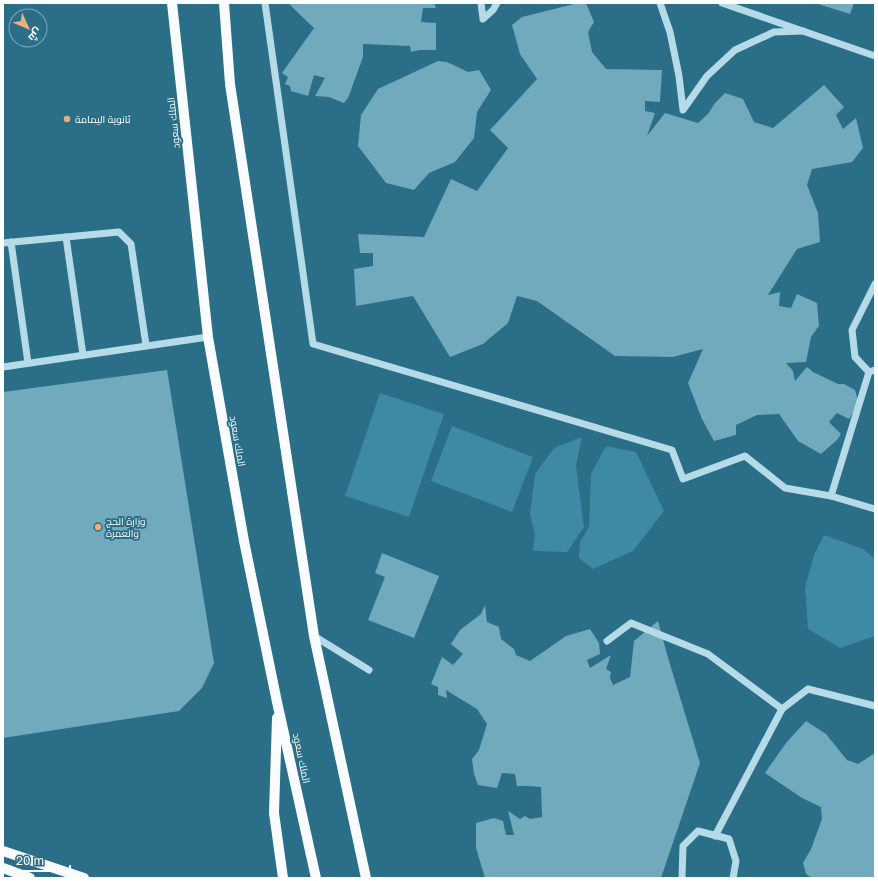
<svg xmlns="http://www.w3.org/2000/svg" width="878" height="881" font-family="'Golos Text',Cairo,sans-serif">
  <rect width="100%" height="100%" fill="#2a6e88"/>
  <g fill="#3e89a4">
    <path d="M380,393L444,414L409,517L345,496Z"/>
    <path d="M452,426L533,457L512,512L431,481Z"/>
    <path d="M582,437L576,466L584,527L567,552L533,551L535,534L530,514L535,474L554,448Z"/>
    <path d="M606,446L636,452L664,511L633,551L593,569L579,558L580,542L589,527L591,474Z"/>
    <path d="M824,535L863,549L875,559V636L840,648L808,629L805,588L814,555Z"/>
  </g>
  <g fill="#71a9bd">
    <path d="M288,3H434L436,8H423L421,22L436,23V50H420L411,52L410,46L363,44V57L348,98L344,103L329,97L315,96L325,78L314,75L308,96L291,91L290,86L285,84L288,77L282,73L314,28Z"/>
    <path d="M578,3H586L594,22L588,32L592,52L606,69L662,70L660,102L645,101V111L655,113L647,136L665,113L698,123L708,114L715,103L725,93L743,99L754,122L773,128L824,85L844,107L836,115L843,129L856,118L863,148L852,162L812,169L807,185L818,213L820,242L797,249L768,295L780,292L779,306L791,308L797,294L817,303L819,326L811,337L806,362L786,363L793,371L795,381L807,367L813,372L838,384H844L855,390L859,404L849,419L837,413L829,422L841,434L837,440L821,454L798,441L779,414L757,415L736,425V435L714,441L702,419L688,383L703,349L673,357L615,356L537,301L517,296L508,323L483,344L450,357L413,296L356,306L354,269L373,266V253H360L358,234L424,237L451,179L477,191L508,148L490,130L537,79L520,54L512,25L522,17Z"/>
    <path d="M815,3H854L850,14Z"/>
    <path d="M438,61L447,62L468,72L479,70L491,90L477,112L474,138L455,162L429,173L414,190L386,183L358,146L361,115L378,89Z"/>
    <path d="M167,370L214,663L202,688L179,711L3,738V392Z"/>
    <path d="M382,553L439,576L414,638L368,620L385,577L375,573Z"/>
    <path d="M485,605L487,622L499,627L501,639L514,649L516,655L530,661L566,636L590,629L599,643L600,654L587,660L590,668L611,655L606,669L611,672L610,678L613,685L630,677L634,641L658,621L669,661L700,763L661,878H485L476,848V823L494,818L503,821L506,835H514L508,811L520,819L525,816L530,819L542,817L541,787L527,786H517L515,774L502,773L497,788L478,785L474,774L472,759L479,750L487,724L477,709L446,690L447,698L438,695V687L431,684L442,657L453,665L463,654L451,644L460,630L481,614Z"/>
    <path d="M806,721L826,734L847,760L858,764L875,753V878H812L806,874L803,863L811,849L822,819L821,807L802,798L765,773L786,743Z"/>
  </g>
  <g fill="none" stroke-linecap="round" stroke-linejoin="round">
    <g stroke="#b6dbe8" stroke-width="7">
      <path d="M265,3L313,344L672,450L683,479L745,456L785,488L831,496L875,509"/>
      <path d="M481,3L483,19L493,10L497,3"/>
      <path d="M660,3L670,32L679,76L683,110L707,76L735,50L774,32L803,31"/>
      <path d="M722,3L875,56"/>
      <path d="M66,237L83,355"/>
      <path d="M11,242L28,363"/>
      <path d="M3,243L119,232L131,244L146,345"/>
      <path d="M875,284L852,330L855,357L869,372L875,370"/>
      <path d="M3,367L208,337"/>
      <path d="M831,496L869,372"/>
      <path d="M314,636L369,670"/>
      <path d="M607,641L631,623L708,654L782,709L808,689L875,706"/>
      <path d="M715,836L782,709"/>
      <path d="M682,878L683,846L698,831L729,839L736,861L733,878"/>
    </g>
    <g stroke="#f8fcfe" stroke-width="10">
      <path d="M172,3L208,337L244,541L277,702L316,878"/>
      <path d="M224,3L230,84L314,636L366,878"/>
      <path d="M277,718L274,813L283,878"/>
      <path d="M3,851L84,878"/>
      <path d="M3,868L30,878"/>
    </g>
  </g>
  <g fill="#efad7d" stroke="#2a6e88" stroke-width="1.5">
    <circle cx="67" cy="119" r="4"/>
    <circle cx="98" cy="527" r="4"/>
  </g>
  <g text-anchor="middle" dominant-baseline="central" stroke-width="4" stroke-linejoin="round" paint-order="stroke">
    <g font-size="10" fill="#fff" stroke="#2a6e88" text-anchor="start">
      <text x="75" y="119">ثانوية اليمامة</text>
      <text x="106" y="521">وزارة الحج<tspan x="106" dy="12">والعمرة</tspan></text>
    </g>
    <g font-size="10" fill="#fff" stroke="#2a6e88">
      <text transform="translate(173 123) rotate(-96)">الملك سعود</text>
      <text transform="translate(238 441) rotate(80)">الملك سعود</text>
      <text transform="translate(302 758) rotate(78)">الملك سعود</text>
    </g>
  </g>
  <rect width="878" height="881" fill="none" stroke="#ffffff" stroke-width="8"/>
  <g transform="translate(28 28) rotate(134)"><circle r="19" fill="#2a6e88" stroke="#7fa8b8"/>
  <path d="M0-3L7 15L0 10L-7 15Z" fill="#efad7d"/>
  <text y="-6" font-size="11" font-weight="bold" text-anchor="middle" fill="#ffffff">ش</text>
  </g>
  <path d="M10 865v6h60v-6" fill="none" stroke="#ffffff" stroke-width="2"/>
  <text x="16" y="865" font-size="12" fill="#ffffff" stroke="#2a6e88" stroke-width="3" paint-order="stroke">20 m</text>
</svg>
